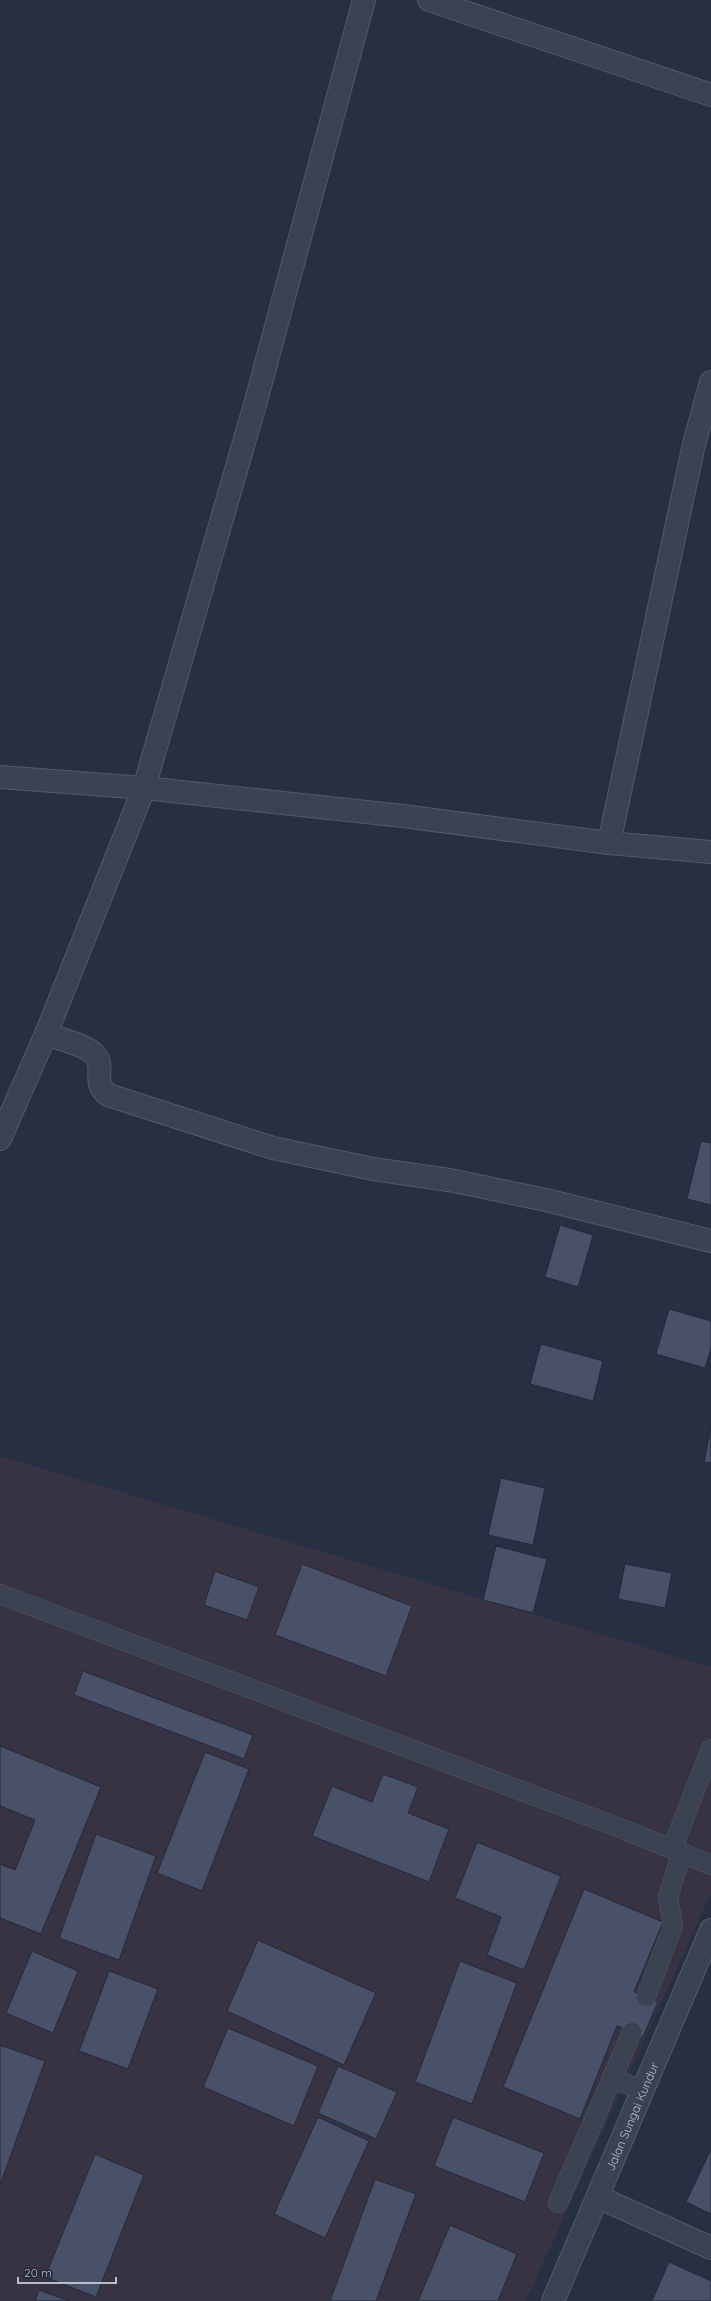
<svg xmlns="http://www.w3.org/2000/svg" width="711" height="2301" font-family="Quicksand,sans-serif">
  <rect width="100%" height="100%" fill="#272f43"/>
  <path fill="#373343" d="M0,1456L711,1667V1893L526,2301H0Z"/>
  <g fill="#485167" stroke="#22293a">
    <path d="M701,1141L711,1143V1205L687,1199Z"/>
    <path d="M560,1225L593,1235L578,1287L545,1277Z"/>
    <path d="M669,1309L711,1321V1348L705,1368L656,1354Z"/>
    <path d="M541,1344L603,1361L593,1401L530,1384Z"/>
    <path d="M711,1428V1463L704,1462Z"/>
    <path d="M501,1478L545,1488L533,1545L488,1535Z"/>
    <path d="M496,1546L547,1559L533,1613L483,1600Z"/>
    <path d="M302,1564L412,1606L386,1676L275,1635Z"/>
    <path d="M625,1564L672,1573L665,1608L618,1599Z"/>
    <path d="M215,1571L259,1587L247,1620L204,1605Z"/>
    <path d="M83,1671L253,1735L244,1759L74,1695Z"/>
    <path d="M0,1746L101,1787L41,1934L0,1918V1864L15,1870L35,1820L0,1806Z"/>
    <path d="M205,1752L249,1769L202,1891L157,1873Z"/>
    <path d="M383,1774L418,1787L408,1813L449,1829L429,1882L312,1836L332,1786L372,1802Z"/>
    <path d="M96,1834L156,1856L119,1960L59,1938Z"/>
    <path d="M477,1842L561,1876L524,1970L487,1955L501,1917L455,1898Z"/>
    <path d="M584,1889L663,1922L634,1992L658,2002L643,2037L617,2026L580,2119L503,2087Z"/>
    <path d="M258,1940L376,1993L344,2065L227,2011Z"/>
    <path d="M32,1951L78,1971L53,2033L6,2013Z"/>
    <path d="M460,1961L517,1983L472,2104L415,2082Z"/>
    <path d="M109,1971L158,1989L128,2069L79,2051Z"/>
    <path d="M228,2028L318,2066L294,2126L203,2087Z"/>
    <path d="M0,2045L45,2061L0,2185Z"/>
    <path d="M338,2066L397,2092L376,2139L318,2113Z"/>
    <path d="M318,2117L369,2141L325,2238L274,2214Z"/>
    <path d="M453,2117L544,2153L525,2202L434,2166Z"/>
    <path d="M711,2149V2214L686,2202Z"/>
    <path d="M95,2154L144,2175L96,2297L45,2277Z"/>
    <path d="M375,2179L416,2194L376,2301H330Z"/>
    <path d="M450,2225L517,2254L498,2301H418Z"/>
    <path d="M669,2262L711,2281V2301H652Z"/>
    <path d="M39,2290L69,2301H35Z"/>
  </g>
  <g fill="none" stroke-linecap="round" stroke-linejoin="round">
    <defs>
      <g id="service">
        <path d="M0,1594L625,1830L711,1865"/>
        <path d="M672,1849L711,1749"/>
        <path d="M646,1997L673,1926L668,1897L682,1852"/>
        <path d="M613,2078L643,2091"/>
        <path d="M558,2203L632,2032"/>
      </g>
      <g id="minor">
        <path d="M429,0L711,95"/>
        <path d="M0,777L144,788L403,816L609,843L711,852"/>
        <path d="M609,843L694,444L711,382"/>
        <path d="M46,1034C59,1039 87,1045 95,1055C106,1067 91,1082 108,1095L273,1148L373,1169L449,1180L546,1200L711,1241"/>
        <path d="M0,1139L46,1034L144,788L256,401L364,0"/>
        <path d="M598,2197L711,2248"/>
        <path id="s1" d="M553,2301L711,1930"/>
      </g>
    </defs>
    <use href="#service" stroke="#535a6a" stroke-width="20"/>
    <use href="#minor" stroke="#535a6a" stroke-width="24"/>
    <use href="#service" stroke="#3b4252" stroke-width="19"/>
    <use href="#minor" stroke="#3b4252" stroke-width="22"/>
  </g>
  <g text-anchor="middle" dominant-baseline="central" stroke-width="4" stroke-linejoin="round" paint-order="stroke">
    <g font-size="12" fill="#b8becc" stroke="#202738">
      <text stroke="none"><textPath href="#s1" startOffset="201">Jalan Sungai Kundur</textPath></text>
    </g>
  </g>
  <path d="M18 2277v6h98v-6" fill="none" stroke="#b8becc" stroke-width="2"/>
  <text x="24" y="2277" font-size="12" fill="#b8becc" stroke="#202738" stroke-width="3" paint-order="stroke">20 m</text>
</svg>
